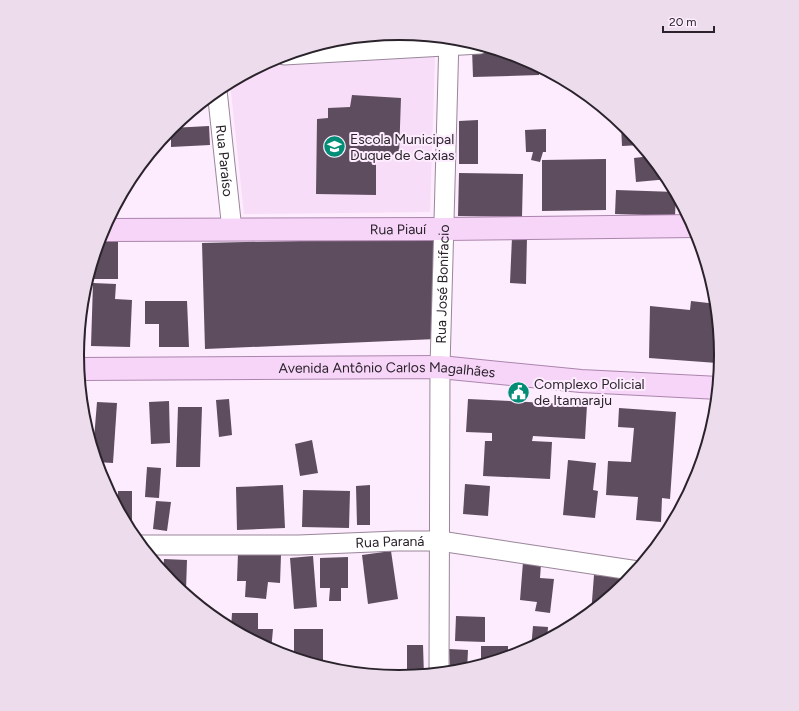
<svg xmlns="http://www.w3.org/2000/svg" width="799" height="711" font-family="Figtree,sans-serif">
  <rect width="100%" height="100%" fill="#fdecfd"/>
  <path fill="#f8ddf8" d="M435,57L430,212L244,214L230,82L258,67Z"/>
  <g fill="#5e4d5e">
    <path d="M493,48L523,58L539,66V75L473,77L472,49Z"/>
    <path d="M352,95L401,98L399,155L376,154V195L316,194L317,119L328,118V108L350,107Z"/>
    <path d="M478,120V164H459V121Z"/>
    <path d="M622,123L628,128L642,145L622,146L621,125Z"/>
    <path d="M209,126L210,145L171,147V128Z"/>
    <path d="M546,129V152H543L540,162L531,160L533,152H526L525,130Z"/>
    <path d="M651,156L669,179L636,182L634,158Z"/>
    <path d="M606,159V210L542,211V160Z"/>
    <path d="M459,173L523,174L522,217L458,216Z"/>
    <path d="M616,190L676,192L675,216L615,214Z"/>
    <path d="M512,237H527L526,284L510,283Z"/>
    <path d="M440,238L436,339L205,349L202,243Z"/>
    <path d="M99,241H118V279H91L92,265Z"/>
    <path d="M93,283L116,284L115,299L132,300L130,347L91,346Z"/>
    <path d="M83,299H86L85,347H78Z"/>
    <path d="M145,301H187L189,347H159V324H145Z"/>
    <path d="M691,301L717,304L720,335L717,363L649,358L650,306L690,310Z"/>
    <path d="M229,399L232,435L219,437L216,400Z"/>
    <path d="M468,399L587,405L585,439L533,436L532,441L552,442L550,479L483,476L485,441H492V433L466,432Z"/>
    <path d="M169,401L170,443L151,444L149,402Z"/>
    <path d="M97,402L117,403L113,463L96,462L93,451Z"/>
    <path d="M178,407H202L200,467H176Z"/>
    <path d="M619,408L676,412L670,499L662,498L661,522L636,520L638,497L606,495L608,461L631,462L634,428L618,427Z"/>
    <path d="M312,440L318,473L300,476L295,444Z"/>
    <path d="M568,460L596,463L593,490L598,491L595,518L563,515Z"/>
    <path d="M147,467L161,468L159,498L145,497Z"/>
    <path d="M465,484L490,486L488,516L463,514Z"/>
    <path d="M283,485L285,528L237,530L236,487Z"/>
    <path d="M370,485V525H357L356,486Z"/>
    <path d="M303,490L350,491L349,528L302,527Z"/>
    <path d="M118,491H132V531H130L118,509Z"/>
    <path d="M156,501L171,502L167,531L153,529Z"/>
    <path d="M391,551L398,599L368,604L362,555Z"/>
    <path d="M238,553L281,555L280,583L268,582L266,599L245,597L246,581H237Z"/>
    <path d="M313,556L317,607L294,609L290,558Z"/>
    <path d="M348,557V588H341V601H329L330,588H320V558Z"/>
    <path d="M164,559L187,560L186,590H179L171,583L163,574Z"/>
    <path d="M523,562L541,564L540,578L554,579L550,613L535,611L537,602L520,600Z"/>
    <path d="M594,575L619,577L618,592L591,614Z"/>
    <path d="M232,613H258V629H273L271,651L258,644V638H248L231,629Z"/>
    <path d="M456,616L485,617V642L455,641Z"/>
    <path d="M533,626L548,627L547,641L531,649Z"/>
    <path d="M294,629H323V668L294,659Z"/>
    <path d="M407,645H423L424,676L407,677Z"/>
    <path d="M481,646H508V658L478,667V660H481Z"/>
    <path d="M449,649L468,650L467,670L450,673Z"/>
  </g>
  <g fill="none" stroke-linecap="round" stroke-linejoin="round">
    <defs>
      <g id="minor">
        <path d="M284,55L480,44"/>
        <path id="s1" d="M217,90L232,230"/>
        <path id="s2" d="M140,545H299L397,541H440L638,571"/>
        <path id="s3" d="M439,674L440,367L449,38"/>
      </g>
      <g id="major">
        <path id="s4" d="M103,230L444,229L694,226"/>
        <path id="s5" d="M78,369L440,367L581,381L719,388"/>
      </g>
    </defs>
    <use href="#minor" stroke="#998699" stroke-width="21"/>
    <use href="#major" stroke="#ab84ad" stroke-width="24"/>
    <use href="#minor" stroke="#fff" stroke-width="19"/>
    <use href="#major" stroke="#f7d5f8" stroke-width="22"/>
  </g>
  <defs>
    <symbol id="school-disc" viewBox="-11 -11 22 22"><circle r="9.5" fill="#028e76" stroke="#fdecfd"/><path d="M0-5L7-2L0 1L-7-2ZM-4 1L0 2.5L4 1V4Q0 6-4 4Z" fill="#fff"/></symbol>
    <symbol id="civic-disc" viewBox="-11 -11 22 22"><circle r="9.5" fill="#028e76" stroke="#fdecfd"/><path d="M-.6-6.5H3V-4.5H.6V-3L4-1V1h2V6H-6V1h2V-1L-.6-3ZM-1.2 2.5V6h2.4V2.5Z" fill="#fff"/></symbol>
  </defs>
  <g fill-rule="evenodd">
    <use href="#school-disc" x="322" y="134" width="25" height="25"/>
    <use href="#civic-disc" x="506" y="380" width="25" height="25"/>
  </g>
  <g text-anchor="middle" dominant-baseline="central" stroke-width="4" stroke-linejoin="round" paint-order="stroke">
    <g font-size="14" fill="#2a232b" stroke="#fdecfd" text-anchor="start">
      <text x="350" y="139">Escola Municipal<tspan x="350" dy="16">Duque de Caxias</tspan></text>
      <text x="534" y="384">Complexo Policial<tspan x="534" dy="16">de Itamaraju</tspan></text>
    </g>
    <g font-size="14" fill="#2a232b" stroke="#fdecfd">
      <text stroke="none"><textPath href="#s1" startOffset="71">Rua Paraíso</textPath></text>
      <text stroke="none"><textPath href="#s4" startOffset="295">Rua Piauí</textPath></text>
      <text stroke="none"><textPath href="#s3" startOffset="390">Rua José Bonifacio</textPath></text>
      <text stroke="none"><textPath href="#s5" startOffset="309">Avenida Antônio Carlos Magalhães</textPath></text>
      <text stroke="none"><textPath href="#s2" startOffset="250">Rua Paraná</textPath></text>
    </g>
  </g>
  <path d="M0 0H799V711H0ZM84 355a315 315 0 1 1 630 0a315 315 0 1 1-630 0Z" fill="#ecdcec" fill-rule="evenodd"/>
  <path fill="none" stroke="#2a232b" stroke-width="2" d="M84 355a315 315 0 1 1 630 0a315 315 0 1 1-630 0Z"/>
  <path d="M663 26v6h51v-6" fill="none" stroke="#2a232b" stroke-width="2"/>
  <text x="669" y="26" font-size="12" fill="#2a232b" stroke="#fdecfd" stroke-width="3" paint-order="stroke">20 m</text>
</svg>
